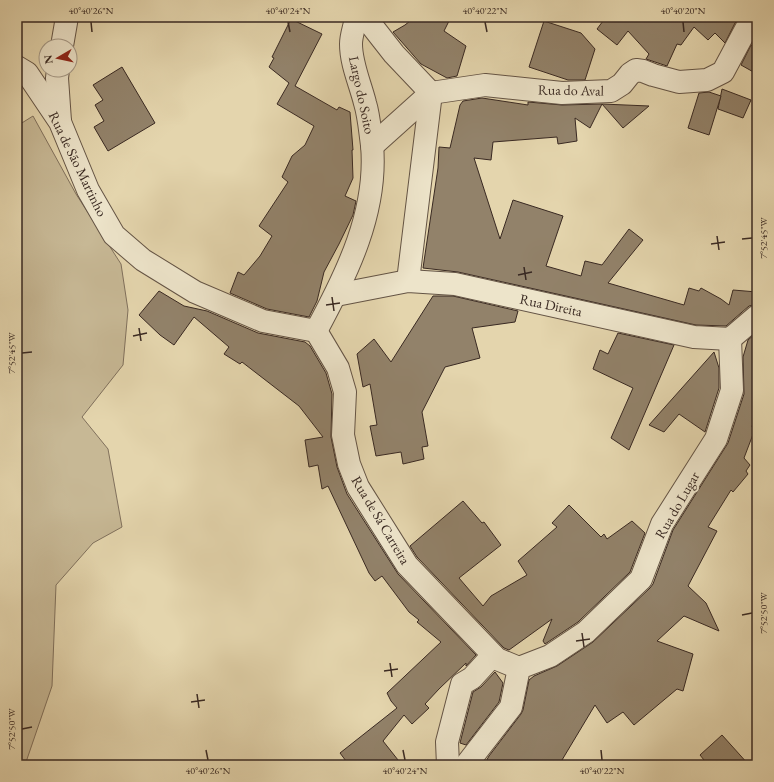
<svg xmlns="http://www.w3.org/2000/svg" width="774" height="782" font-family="'EB Garamond',serif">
  <rect width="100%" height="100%" fill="#e4d5ad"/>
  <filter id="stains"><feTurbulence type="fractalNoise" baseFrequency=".005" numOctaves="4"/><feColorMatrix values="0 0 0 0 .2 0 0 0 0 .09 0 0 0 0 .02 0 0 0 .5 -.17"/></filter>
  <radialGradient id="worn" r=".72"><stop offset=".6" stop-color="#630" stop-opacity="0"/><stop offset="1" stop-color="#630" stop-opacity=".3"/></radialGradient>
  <path fill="#c7b895" stroke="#80705c" d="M33,116L76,194L121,264L128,310L123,365L82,417L108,449L122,527L93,543L56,585L52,686L25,765H17V126Z"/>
  <g fill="#92826a" stroke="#392922">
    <path d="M415,17H451L444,31L466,46L457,76L447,78L421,64L393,32L405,25Z"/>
    <path d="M606,17H744L739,19L735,23L725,43L715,33L708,40L694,27L681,45L677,44L667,66L646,59L649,54L628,31L617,45L597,29Z"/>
    <path d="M291,19L322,34L295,86L337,110L339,107L350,112L353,150H352L353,178L345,196L356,201L353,215L339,244L324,272L317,301L309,317L267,309L230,293L238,272L244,275L260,256L272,236L259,226L288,182L282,177L292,156L305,145L314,126L277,104L289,83L269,67L274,58L272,57Z"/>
    <path d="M544,21L581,33L595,49L585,80H568L529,67Z"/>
    <path d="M751,45L757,49V74L741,65Z"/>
    <path d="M122,67L155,123L108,151L94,127L104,121L95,105L103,100L93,85Z"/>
    <path d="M722,89L751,100L743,118L718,109Z"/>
    <path d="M709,92L721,96L709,135L688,128L699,93Z"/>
    <path d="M482,98L528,105V102L562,105L602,104L590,128L575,118L577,141L558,144L557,137L493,142L491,160L474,158L500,239L513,200L563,216L546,266L581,276L585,261L602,265L629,229L643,240L608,283L684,305L689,288L699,291L701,288L721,299L729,305L733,290L757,292V304L749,306L726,326L696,325L458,272L423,268L438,168L439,147L450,148L460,105L463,101Z"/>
    <path d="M602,104L649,106L623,128Z"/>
    <path d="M159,291L184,306L207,311L258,333L305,342L310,346L326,373L332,394L331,437L337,467L347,494L398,574L476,655L466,666V663L439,689L425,704L429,708L412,724L404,715L383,741L402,765H349L340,753L397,708L391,701L387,693L441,642L417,622L419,620L409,612L382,576L375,581L369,573L328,486L322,489L318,465L309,467L305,440L323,437L299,406L242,362L240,364L224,354L229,347L194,317L174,345L160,335L139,315Z"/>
    <path d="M433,296H453L518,311L515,322L472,328L480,358L445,367L422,412L428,446L422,447L424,459L403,464L401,452L376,456L370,426L377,425L370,384L363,387L357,354L374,339L391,362Z"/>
    <path d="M757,332V404L752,427L755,429L744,458L750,465L746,471L748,474L733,492L731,490L708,527L717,531L688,586L706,603L719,631L684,616L657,641L693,654L683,691L677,689L634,725L623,712L607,723L595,705L559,765H484L489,756L521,714L523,710L529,680L534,676L557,666L593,642L650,588L653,584L673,530L728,443L744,394L743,357L748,340Z"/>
    <path d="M618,333L674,345L629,450L611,438L633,388L593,369L600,350L608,354Z"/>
    <path d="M714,352L719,368V388L705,432L679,414L664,432L649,425Z"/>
    <path d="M463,501L482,523L484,522L501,545L459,578L483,606L491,596L527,575L518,561L557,527L552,523L569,505L601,537L604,534L607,539L632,521L645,533L630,572L578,622L545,644L543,641L552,619L509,650L504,648L417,557L410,546Z"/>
    <path d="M495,672L503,683L499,702L466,745L460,743L473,692L481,687Z"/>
    <path d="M722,735L749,765H708L700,755Z"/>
  </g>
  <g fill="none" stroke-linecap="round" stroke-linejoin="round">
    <defs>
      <g id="minor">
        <path d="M365,17L394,54L431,93L408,281"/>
        <path d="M62,46L67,17"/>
        <path d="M17,67L27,73L60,122L88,190L114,235L143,260L195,292L263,321L316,331"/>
        <path d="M58,70L57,78L60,121"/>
        <path d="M372,146L431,93L485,85L562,93L611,91L622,84L630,74L636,70L643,71L653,75L679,82L707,80L723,72L746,29"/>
        <path d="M336,295L408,281L455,284L694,337L730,339L757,316"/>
        <path d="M316,331L338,368L345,392L343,435L349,464L358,487L407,565L497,659L519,668"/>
        <path d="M316,331C347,274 378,211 372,145C370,131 369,116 365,103C360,83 351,64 351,44C351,35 355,26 356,17"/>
        <path d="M448,765L447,742L462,684L472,678L493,655"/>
        <path d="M466,765L511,707L519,668L550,656L586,632L641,579L662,524L716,439L732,390L730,339"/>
      </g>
    </defs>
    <use href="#minor" stroke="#645445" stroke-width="24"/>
    <use href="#minor" stroke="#ede4ca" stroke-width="22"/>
  </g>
  <path fill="none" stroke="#392922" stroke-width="1.5" d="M91,22L92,32M288,22L290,32M485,22L487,32M683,22L684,32M717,236L719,250M742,239L752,238M711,244L725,242M524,267L526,280M518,275L532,272M332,297L334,311M326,305L340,303M139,328L141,341M133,336L147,333M22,353L32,352M742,615L752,613M582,633L584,647M576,641L590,639M390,663L392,677M384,671L398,669M197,694L199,708M191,702L205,700M22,729L32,727M206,750L208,760M403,750L405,760M601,750L602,760"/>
  <g text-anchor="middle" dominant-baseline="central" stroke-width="4" stroke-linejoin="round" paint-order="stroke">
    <g font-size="14" fill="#392922" stroke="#ede4ca">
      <text transform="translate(571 90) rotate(1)">Rua do Aval</text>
      <text transform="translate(362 95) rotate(78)">Largo do Soito</text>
      <text transform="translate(78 164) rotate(64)">Rua de São Martinho</text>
      <text transform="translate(551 305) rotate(12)">Rua Direita</text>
      <text transform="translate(677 505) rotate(-60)">Rua do Lugar</text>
      <text transform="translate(381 520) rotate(59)">Rua de Sá Carreira</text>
    </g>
  </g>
  <rect width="774" height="782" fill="none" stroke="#e4d5ad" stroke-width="44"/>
  <g transform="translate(58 58) rotate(261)"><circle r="19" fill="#ede4ca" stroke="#a59987"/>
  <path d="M0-3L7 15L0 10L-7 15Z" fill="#8f2418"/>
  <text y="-6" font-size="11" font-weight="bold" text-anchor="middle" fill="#392922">N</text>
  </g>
  <rect x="22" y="22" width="730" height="738" fill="none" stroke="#392922" stroke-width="1.5"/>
  <g font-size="10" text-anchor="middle" fill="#392922">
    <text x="91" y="14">40°40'26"N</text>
    <text x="288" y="14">40°40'24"N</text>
    <text x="485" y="14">40°40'22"N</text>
    <text x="683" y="14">40°40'20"N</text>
    <text transform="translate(763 238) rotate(-90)" y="4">7°52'45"W</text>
    <text transform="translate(11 353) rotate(-90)" y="4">7°52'45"W</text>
    <text transform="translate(763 613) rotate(-90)" y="4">7°52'50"W</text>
    <text transform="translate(11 729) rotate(-90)" y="4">7°52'50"W</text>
    <text x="208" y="774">40°40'26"N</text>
    <text x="405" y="774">40°40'24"N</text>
    <text x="602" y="774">40°40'22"N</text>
  </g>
  <rect width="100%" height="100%" filter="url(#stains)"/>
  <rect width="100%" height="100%" fill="url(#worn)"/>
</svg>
